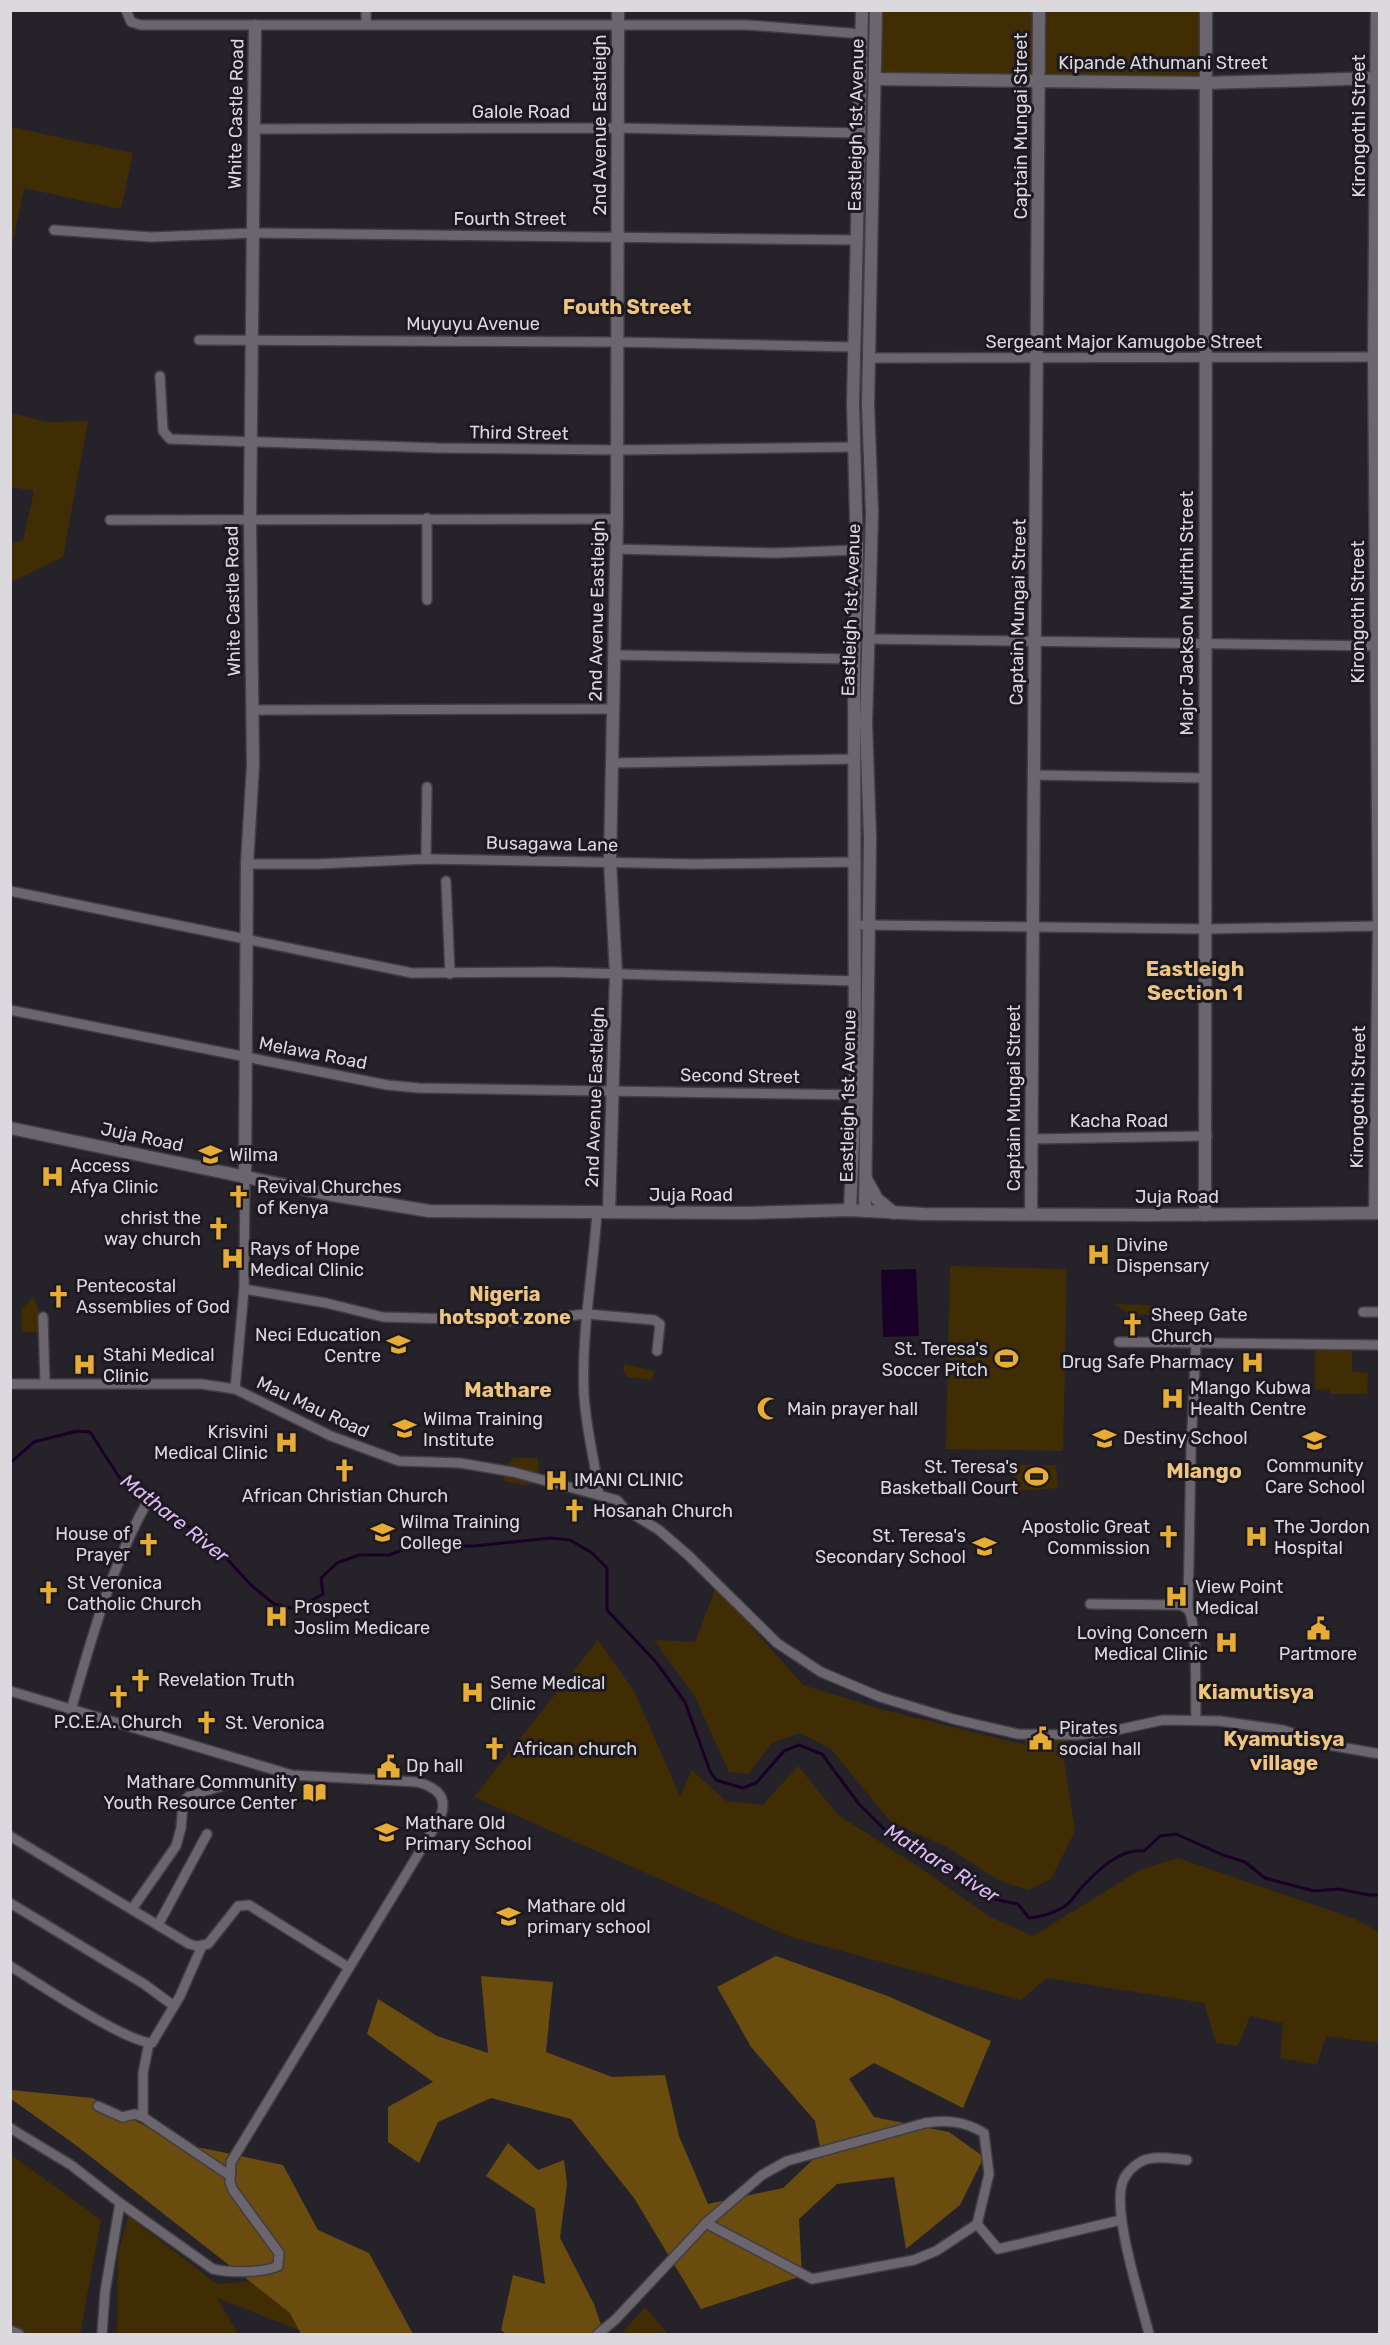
<svg xmlns="http://www.w3.org/2000/svg" width="1390" height="2345" font-family="Rubik,sans-serif">
  <rect width="100%" height="100%" fill="#262229"/>
  <g fill="#412d04">
    <path d="M876,11H1206L1205,83L875,79Z"/>
    <path d="M11,127L133,153L121,209L24,188L11,251Z"/>
    <path d="M11,413L47,422L88,421L63,557L11,582V544L23,540L34,491L11,487Z"/>
    <path d="M950,1266L1067,1269L1063,1451L946,1449Z"/>
    <path d="M34,1297L39,1312L41,1333L22,1331L21,1310Z"/>
    <path d="M1115,1304L1166,1306L1153,1315L1127,1313Z"/>
    <path d="M1315,1347L1352,1348V1371L1368,1373L1367,1394H1330V1390L1315,1389Z"/>
    <path d="M624,1364L654,1371L652,1380L627,1377L623,1369Z"/>
    <path d="M514,1458H538L539,1482L523,1485L505,1481L500,1471Z"/>
    <path d="M1013,1465H1056L1058,1488L1016,1491Z"/>
    <path d="M716,1587L803,1685L884,1710L1025,1745V1739L1065,1740L1063,1754L1075,1831L1051,1879L1028,1890L998,1880L947,1847L890,1821L831,1749L800,1733L772,1743L748,1774L729,1772L695,1697L654,1640L695,1642Z"/>
    <path d="M598,1640L634,1691L680,1796L692,1770L726,1801L763,1805L798,1766L838,1815L919,1867L990,1917L1033,1936L1140,1870L1178,1858L1355,1919L1379,1932V2043L1326,2036L1317,2065L1280,2058L1283,2023L1250,2016L1238,2046L1216,2043L1204,2003L1047,1978L1021,2000L791,1937L474,1797Z"/>
    <path d="M10,2154L101,2220L80,2334H11Z"/>
    <path d="M128,2216L217,2284L281,2279L309,2334L217,2298L238,2334H117L118,2254Z"/>
    <path d="M645,2307L668,2334H621Z"/>
  </g>
  <g fill="#694c0e">
    <path d="M776,1956L885,1995L991,2041L963,2108L874,2063L849,2079L874,2117L949,2132L984,2157L960,2205L906,2249L894,2177L837,2184L799,2219L802,2276L701,2309L634,2198L571,2119L491,2098L438,2122L419,2163L388,2142V2107L433,2082L367,2034L378,1999L437,2036L488,2053L481,1976L553,1982L546,2052L612,2077L665,2075L679,2136L708,2204L783,2188L821,2152L815,2121L751,2047L717,1987Z"/>
    <path d="M11,2090L92,2098L178,2143L283,2165L318,2230L369,2253L413,2334H301L290,2313L77,2146L11,2099Z"/>
    <path d="M508,2143L538,2170L564,2160L567,2184L560,2238L594,2304L604,2334H506L501,2330L513,2275L545,2284L535,2209L486,2176Z"/>
  </g>
  <path fill="#190027" d="M916,1269L919,1336L883,1337L881,1270Z"/>
  <g fill="none" stroke-linecap="round" stroke-linejoin="round">
    <path stroke="#190027" stroke-width="3" d="M10,1463L34,1442L77,1431L90,1432L119,1477L213,1544L251,1585L274,1604L296,1609L323,1594L321,1578L337,1563L359,1555H389L413,1546H474L551,1538L570,1540L592,1553L607,1568V1610L656,1662L685,1702L710,1771L716,1780L743,1788L756,1783L784,1751L799,1745L822,1754L858,1803L886,1831L955,1866L994,1899L1018,1904L1029,1918C1043,1916 1053,1914 1065,1906C1073,1901 1077,1891 1084,1885C1099,1869 1121,1848 1144,1851L1160,1836L1176,1834L1223,1855L1245,1862L1265,1878L1314,1891L1339,1889L1369,1895H1380"/>
    <defs>
      <g id="street">
        <path d="M126,10L131,22L141,25H748L862,34"/>
        <path d="M366,24V10"/>
        <path d="M255,129L618,128L859,133"/>
        <path d="M54,230L151,237L253,233L857,240"/>
        <path d="M199,340L617,342L854,347"/>
        <path d="M869,358L1380,357"/>
        <path d="M160,376L163,431L170,439L438,448L617,450L854,447"/>
        <path d="M110,520L617,519"/>
        <path d="M616,549L776,553L857,550"/>
        <path d="M427,600V518"/>
        <path d="M867,639L1380,646"/>
        <path d="M615,655L854,659"/>
        <path d="M252,710L613,709"/>
        <path d="M612,763L856,759"/>
        <path d="M1034,775L1205,778"/>
        <path d="M426,859L427,787"/>
        <path d="M247,864H317L426,859L693,864L856,862"/>
        <path d="M446,881L450,974"/>
        <path d="M10,891L412,973L554,972L854,981"/>
        <path d="M863,925L1206,929L1380,926"/>
        <path d="M10,1010L387,1085L419,1088L860,1095"/>
        <path d="M1032,1139L1207,1136"/>
        <path d="M597,1212C593,1273 581,1334 584,1395C586,1429 595,1461 599,1495"/>
        <path d="M244,1289L326,1303L383,1317L516,1321L587,1314L654,1320L660,1324L657,1351"/>
        <path d="M1363,1312H1380"/>
        <path d="M43,1317L45,1383"/>
        <path d="M1119,1342L1380,1345"/>
        <path d="M10,1384H201L235,1389L331,1436L399,1461L460,1463L513,1472L617,1500L626,1510L659,1530L689,1556L777,1643L821,1672L880,1697L953,1719L1018,1734L1076,1735L1112,1731L1163,1720L1220,1721L1283,1730L1329,1745L1380,1754"/>
        <path d="M235,1389L244,1289L245,1175"/>
        <path d="M1090,1604L1181,1605L1188,1609"/>
        <path d="M10,1691L292,1775L417,1782C439,1788 449,1798 439,1820L231,2162L230,2182L233,2190L279,2253L278,2266C262,2273 230,2273 213,2269L120,2203"/>
        <path d="M71,1710C91,1640 110,1570 145,1506"/>
        <path d="M1196,1720C1195,1698 1198,1624 1188,1609L1191,1449L1196,1344"/>
        <path d="M10,1836L189,1944L197,1946L208,1944L235,1910L238,1906L249,1905L348,1967"/>
        <path d="M10,1903L144,1984L174,2006"/>
        <path d="M132,1909L176,1846L181,1828L183,1802L189,1796L232,1783"/>
        <path d="M158,1925L207,1834"/>
        <path d="M10,1966C38,1983 125,2042 152,2043L180,1996L202,1946"/>
        <path d="M98,2106L122,2117L135,2114L143,2117L229,2175"/>
        <path d="M143,2117V2073L149,2043"/>
        <path d="M10,2128L71,2165L120,2203L105,2292L102,2334"/>
        <path d="M706,2223L762,2175L787,2161L925,2123C948,2120 964,2121 984,2133L989,2174L977,2224"/>
        <path d="M10,2330L19,2334"/>
        <path d="M598,2334L615,2320L706,2223L812,2279L914,2260L936,2251L977,2224L998,2249L1121,2220"/>
        <path d="M1149,2334C1141,2301 1111,2210 1123,2181C1126,2173 1134,2165 1142,2161C1155,2155 1173,2159 1187,2160"/>
      </g>
      <g id="secondary">
        <path d="M875,79L1205,83L1380,78"/>
        <path d="M10,1128L332,1195L429,1211L748,1213L850,1210L924,1214L1149,1215L1380,1213"/>
        <path d="M245,1175L247,864L253,765L250,519L255,26"/>
        <path d="M866,1179L877,1199L894,1213"/>
        <path d="M850,1210L855,1095L854,659L857,550L853,404L862,10"/>
        <path d="M865,1211L870,838L866,723L872,513L868,404L876,10"/>
        <path d="M609,1212L616,975L610,861L617,519L618,10"/>
        <path d="M1031,1213L1039,10"/>
        <path d="M1375,1213L1379,926L1374,357L1377,10"/>
        <path d="M1205,1215L1206,10"/>
      </g>
    </defs>
    <use href="#street" stroke="#403d43" stroke-width="12"/>
    <use href="#secondary" stroke="#403d43" stroke-width="15"/>
    <use href="#street" stroke="#6b666e" stroke-width="9"/>
    <use href="#secondary" stroke="#6b666e" stroke-width="12"/>
  </g>
  <defs>
    <symbol id="university-bare" viewBox="-9 -9 18 18"><path d="M0-5L7-2L0 1L-7-2ZM-4 1L0 2.5L4 1V4Q0 6-4 4Z" fill="#e7ac36" stroke="#1d1920" stroke-width="2.5" paint-order="stroke"/></symbol>
    <symbol id="hospital-bare" viewBox="-9 -9 18 18"><path d="M-5-5h3v3.5h4V-5h3V5h-3V1.5h-4V5h-3Z" fill="#e7ac36" stroke="#1d1920" stroke-width="2.5" paint-order="stroke"/></symbol>
    <symbol id="church-bare" viewBox="-9 -9 18 18"><path d="M-1.2-6h2.4v3.5h3.3v2.4h-3.3V6h-2.4V-.1h-3.3v-2.4h3.3Z" fill="#e7ac36" stroke="#1d1920" stroke-width="2.5" paint-order="stroke"/></symbol>
    <symbol id="school-bare" viewBox="-9 -9 18 18"><path d="M0-5L7-2L0 1L-7-2ZM-4 1L0 2.5L4 1V4Q0 6-4 4Z" fill="#e7ac36" stroke="#1d1920" stroke-width="2.5" paint-order="stroke"/></symbol>
    <symbol id="stadium-bare" viewBox="-9 -9 18 18"><path d="M0-5a6.5 5 0 1 0 0 10a6.5 5 0 1 0 0-10ZM-3.5-1.8h7v3.6h-7Z" fill="#e7ac36" stroke="#1d1920" stroke-width="2.5" paint-order="stroke"/></symbol>
    <symbol id="mosque-bare" viewBox="-9 -9 18 18"><path d="M3.5-4.9A6 6 0 1 0 3.5 4.9A5 5 0 1 1 3.5-4.9Z" fill="#e7ac36" stroke="#1d1920" stroke-width="2.5" paint-order="stroke"/></symbol>
    <symbol id="civic-bare" viewBox="-9 -9 18 18"><path d="M-.6-6.5H3V-4.5H.6V-3L4-1V1h2V6H-6V1h2V-1L-.6-3ZM-1.2 2.5V6h2.4V2.5Z" fill="#e7ac36" stroke="#1d1920" stroke-width="2.5" paint-order="stroke"/></symbol>
    <symbol id="library-bare" viewBox="-9 -9 18 18"><path d="M-6-4Q-3-5.5-.7-3.5V5Q-3 3-6 4ZM6-4Q3-5.5 .7-3.5V5Q3 3 6 4Z" fill="#e7ac36" stroke="#1d1920" stroke-width="2.5" paint-order="stroke"/></symbol>
  </defs>
  <g fill-rule="evenodd">
    <use href="#university-bare" x="194" y="1138" width="33" height="33"/>
    <use href="#hospital-bare" x="36" y="1160" width="33" height="33"/>
    <use href="#church-bare" x="222" y="1180" width="33" height="33"/>
    <use href="#church-bare" x="202" y="1212" width="33" height="33"/>
    <use href="#hospital-bare" x="1082" y="1238" width="33" height="33"/>
    <use href="#hospital-bare" x="216" y="1242" width="33" height="33"/>
    <use href="#church-bare" x="42" y="1280" width="33" height="33"/>
    <use href="#church-bare" x="1116" y="1308" width="33" height="33"/>
    <use href="#school-bare" x="382" y="1328" width="33" height="33"/>
    <use href="#stadium-bare" x="990" y="1342" width="33" height="33"/>
    <use href="#hospital-bare" x="1236" y="1346" width="33" height="33"/>
    <use href="#hospital-bare" x="68" y="1348" width="33" height="33"/>
    <use href="#hospital-bare" x="1156" y="1382" width="33" height="33"/>
    <use href="#mosque-bare" x="752" y="1392" width="33" height="33"/>
    <use href="#university-bare" x="388" y="1412" width="33" height="33"/>
    <use href="#school-bare" x="1088" y="1422" width="33" height="33"/>
    <use href="#school-bare" x="1298" y="1424" width="33" height="33"/>
    <use href="#hospital-bare" x="270" y="1426" width="33" height="33"/>
    <use href="#church-bare" x="328" y="1454" width="33" height="33"/>
    <use href="#stadium-bare" x="1020" y="1460" width="33" height="33"/>
    <use href="#hospital-bare" x="540" y="1464" width="33" height="33"/>
    <use href="#church-bare" x="558" y="1494" width="33" height="33"/>
    <use href="#university-bare" x="366" y="1516" width="33" height="33"/>
    <use href="#church-bare" x="1152" y="1520" width="33" height="33"/>
    <use href="#hospital-bare" x="1240" y="1520" width="33" height="33"/>
    <use href="#church-bare" x="132" y="1528" width="33" height="33"/>
    <use href="#school-bare" x="968" y="1530" width="33" height="33"/>
    <use href="#church-bare" x="32" y="1576" width="33" height="33"/>
    <use href="#hospital-bare" x="1160" y="1580" width="33" height="33"/>
    <use href="#hospital-bare" x="260" y="1600" width="33" height="33"/>
    <use href="#civic-bare" x="1302" y="1612" width="33" height="33"/>
    <use href="#hospital-bare" x="1210" y="1626" width="33" height="33"/>
    <use href="#church-bare" x="124" y="1664" width="33" height="33"/>
    <use href="#hospital-bare" x="456" y="1676" width="33" height="33"/>
    <use href="#church-bare" x="102" y="1680" width="33" height="33"/>
    <use href="#church-bare" x="190" y="1706" width="33" height="33"/>
    <use href="#civic-bare" x="1024" y="1722" width="33" height="33"/>
    <use href="#church-bare" x="478" y="1732" width="33" height="33"/>
    <use href="#civic-bare" x="372" y="1750" width="33" height="33"/>
    <use href="#library-bare" x="298" y="1776" width="33" height="33"/>
    <use href="#school-bare" x="370" y="1816" width="33" height="33"/>
    <use href="#school-bare" x="492" y="1900" width="33" height="33"/>
  </g>
  <g text-anchor="middle" dominant-baseline="central" stroke-width="6" stroke-linejoin="round" paint-order="stroke">
    <g font-size="18" fill="#dbd9dd" stroke="#1d1920">
      <text x="1163" y="63">Kipande Athumani Street</text>
      <text x="521" y="112">Galole Road</text>
      <text transform="translate(236 114) rotate(-89)">White Castle Road</text>
      <text transform="translate(600 125) rotate(-90)">2nd Avenue Eastleigh</text>
      <text transform="translate(856 125) rotate(-89)">Eastleigh 1st Avenue</text>
      <text transform="translate(1021 126) rotate(-90)">Captain Mungai Street</text>
      <text transform="translate(1359 126) rotate(-90)">Kirongothi Street</text>
      <text x="510" y="219">Fourth Street</text>
      <text x="473" y="324">Muyuyu Avenue</text>
      <text x="1124" y="342">Sergeant Major Kamugobe Street</text>
      <text transform="translate(519 433) rotate(1)">Third Street</text>
      <text transform="translate(233 601) rotate(-91)">White Castle Road</text>
      <text transform="translate(851 610) rotate(-88)">Eastleigh 1st Avenue</text>
      <text transform="translate(597 611) rotate(-89)">2nd Avenue Eastleigh</text>
      <text transform="translate(1018 612) rotate(-89)">Captain Mungai Street</text>
      <text transform="translate(1358 612) rotate(-90)">Kirongothi Street</text>
      <text transform="translate(1187 613) rotate(-90)">Major Jackson Muirithi Street</text>
      <text transform="translate(552 844) rotate(1)">Busagawa Lane</text>
      <text transform="translate(313 1053) rotate(11)">Melawa Road</text>
      <text transform="translate(740 1076) rotate(1)">Second Street</text>
      <text transform="translate(848 1096) rotate(-89)">Eastleigh 1st Avenue</text>
      <text transform="translate(595 1097) rotate(-88)">2nd Avenue Eastleigh</text>
      <text transform="translate(1358 1097) rotate(-89)">Kirongothi Street</text>
      <text transform="translate(1014 1098) rotate(-90)">Captain Mungai Street</text>
      <text x="1119" y="1121">Kacha Road</text>
      <text transform="translate(142 1137) rotate(12)">Juja Road</text>
      <text x="691" y="1195">Juja Road</text>
      <text x="1177" y="1197">Juja Road</text>
      <text transform="translate(313 1407) rotate(25)">Mau Mau Road</text>
    </g>
    <g font-size="18" fill="#dbd9dd" stroke="#1d1920" text-anchor="start">
      <text x="229" y="1155">Wilma</text>
      <text x="70" y="1166">Access<tspan x="70" dy="21">Afya Clinic</tspan></text>
      <text x="257" y="1187">Revival Churches<tspan x="257" dy="21">of Kenya</tspan></text>
      <text x="201" y="1218" text-anchor="end">christ the<tspan x="201" dy="21">way church</tspan></text>
      <text x="1116" y="1245">Divine<tspan x="1116" dy="21">Dispensary</tspan></text>
      <text x="250" y="1249">Rays of Hope<tspan x="250" dy="21">Medical Clinic</tspan></text>
      <text x="76" y="1286">Pentecostal<tspan x="76" dy="21">Assemblies of God</tspan></text>
      <text x="1151" y="1315">Sheep Gate<tspan x="1151" dy="21">Church</tspan></text>
      <text x="381" y="1335" text-anchor="end">Neci Education<tspan x="381" dy="21">Centre</tspan></text>
      <text x="988" y="1349" text-anchor="end">St. Teresa's<tspan x="988" dy="21">Soccer Pitch</tspan></text>
      <text x="103" y="1355">Stahi Medical<tspan x="103" dy="21">Clinic</tspan></text>
      <text x="1234" y="1362" text-anchor="end">Drug Safe Pharmacy</text>
      <text x="1190" y="1388">Mlango Kubwa<tspan x="1190" dy="21">Health Centre</tspan></text>
      <text x="787" y="1409">Main prayer hall</text>
      <text x="423" y="1419">Wilma Training<tspan x="423" dy="21">Institute</tspan></text>
      <text x="268" y="1432" text-anchor="end">Krisvini<tspan x="268" dy="21">Medical Clinic</tspan></text>
      <text x="1123" y="1438">Destiny School</text>
      <text x="1315" y="1466" text-anchor="middle">Community<tspan x="1315" dy="21">Care School</tspan></text>
      <text x="1018" y="1467" text-anchor="end">St. Teresa's<tspan x="1018" dy="21">Basketball Court</tspan></text>
      <text x="574" y="1480">IMANI CLINIC</text>
      <text x="345" y="1496" text-anchor="middle">African Christian Church</text>
      <text x="593" y="1511">Hosanah Church</text>
      <text x="400" y="1522">Wilma Training<tspan x="400" dy="21">College</tspan></text>
      <text x="1150" y="1527" text-anchor="end">Apostolic Great<tspan x="1150" dy="21">Commission</tspan></text>
      <text x="1274" y="1527">The Jordon<tspan x="1274" dy="21">Hospital</tspan></text>
      <text x="130" y="1534" text-anchor="end">House of<tspan x="130" dy="21">Prayer</tspan></text>
      <text x="966" y="1536" text-anchor="end">St. Teresa's<tspan x="966" dy="21">Secondary School</tspan></text>
      <text x="67" y="1583">St Veronica<tspan x="67" dy="21">Catholic Church</tspan></text>
      <text x="1195" y="1587">View Point<tspan x="1195" dy="21">Medical</tspan></text>
      <text x="294" y="1607">Prospect<tspan x="294" dy="21">Joslim Medicare</tspan></text>
      <text x="1208" y="1633" text-anchor="end">Loving Concern<tspan x="1208" dy="21">Medical Clinic</tspan></text>
      <text x="1318" y="1654" text-anchor="middle">Partmore</text>
      <text x="158" y="1680">Revelation Truth</text>
      <text x="490" y="1683">Seme Medical<tspan x="490" dy="21">Clinic</tspan></text>
      <text x="118" y="1722" text-anchor="middle">P.C.E.A. Church</text>
      <text x="225" y="1723">St. Veronica</text>
      <text x="1059" y="1728">Pirates<tspan x="1059" dy="21">social hall</tspan></text>
      <text x="513" y="1749">African church</text>
      <text x="406" y="1766">Dp hall</text>
      <text x="297" y="1782" text-anchor="end">Mathare Community<tspan x="297" dy="21">Youth Resource Center</tspan></text>
      <text x="405" y="1823">Mathare Old<tspan x="405" dy="21">Primary School</tspan></text>
      <text x="527" y="1906">Mathare old<tspan x="527" dy="21">primary school</tspan></text>
    </g>
    <g font-size="20" font-weight="bold" fill="#eec57f" stroke="#1d1920">
      <text x="627" y="307">Fouth Street</text>
      <text x="505" y="1294">Nigeria<tspan x="505" dy="23">hotspot zone</tspan></text>
    </g>
    <g font-size="20" font-style="italic" fill="#debaf7" stroke="#1d1920">
      <text transform="translate(175 1518) rotate(38)">Mathare River</text>
      <text transform="translate(942 1863) rotate(32)">Mathare River</text>
    </g>
    <g font-size="21" font-weight="bold" fill="#eec57f" stroke="#1d1920">
      <text x="1195" y="968">Eastleigh<tspan x="1195" dy="24">Section 1</tspan></text>
      <text x="508" y="1389">Mathare</text>
      <text x="1204" y="1470">Mlango</text>
      <text x="1256" y="1691">Kiamutisya</text>
      <text x="1284" y="1738">Kyamutisya<tspan x="1284" dy="24">village</tspan></text>
    </g>
  </g>
  <rect width="1390" height="2345" fill="none" stroke="#dbd9dd" stroke-width="24"/>
</svg>
